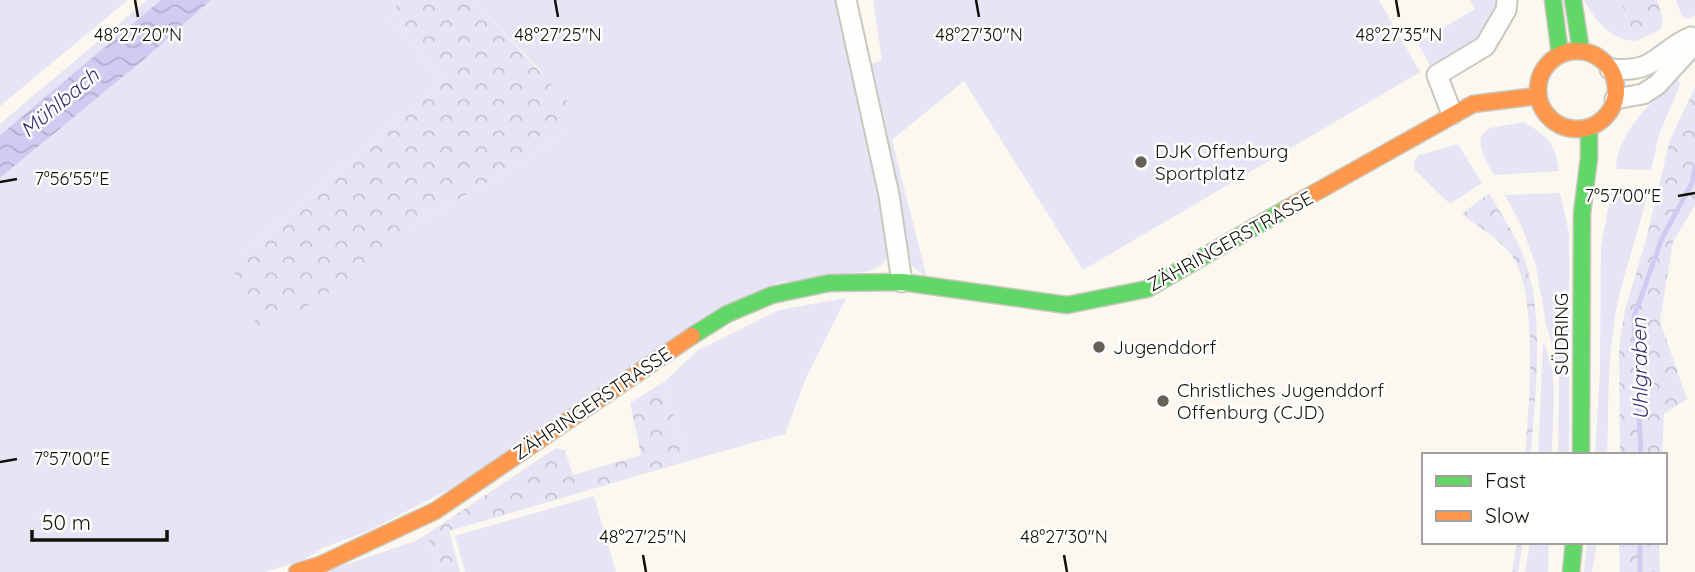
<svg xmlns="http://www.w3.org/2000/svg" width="1695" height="572" font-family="Quicksand,sans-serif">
  <defs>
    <pattern id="forest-crowns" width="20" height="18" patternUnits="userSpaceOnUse" patternTransform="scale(1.75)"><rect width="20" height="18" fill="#e7e5f5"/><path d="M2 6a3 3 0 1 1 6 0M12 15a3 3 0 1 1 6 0" fill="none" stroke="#c5c3d1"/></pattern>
    <pattern id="water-waves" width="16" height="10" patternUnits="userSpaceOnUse" patternTransform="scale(1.75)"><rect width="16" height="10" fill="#d1cbf2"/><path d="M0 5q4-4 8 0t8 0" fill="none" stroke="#b3adce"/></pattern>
  </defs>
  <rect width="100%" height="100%" fill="#faf8ef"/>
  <g fill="#e7e5f5">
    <path d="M0,0H128L0,106Z"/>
    <path d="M147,0H161L0,135V124Z"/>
    <path d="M211,0H399L390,21L444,80L245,252V307L262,328L411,227L524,161L565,131L541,71L473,0H841L882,193L889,254L883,264L870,271L776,283L446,491L370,530L323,548L303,560L265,572H0V178L147,57Z"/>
    <path d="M873,0H1379L1420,72L1083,270L964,81L892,140L927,278L912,266L868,65L882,60Z"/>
    <path d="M1470,0H1497C1493,40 1461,51 1430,66L1418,43L1475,9Z"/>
    <path d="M1584,0H1620L1636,41C1612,41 1595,21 1584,0Z"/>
    <path d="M1676,0H1695V15L1688,19L1682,16Z"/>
    <path d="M1678,79L1680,85L1659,134L1651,170L1616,169C1617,133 1652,100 1678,79Z"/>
    <path d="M1524,122C1548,137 1555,142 1559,171L1494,175C1486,162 1479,151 1481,136L1490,128Z"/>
    <path d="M1458,144L1482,183L1450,204L1415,170L1414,161L1419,155Z"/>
    <path d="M1611,192L1647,195C1637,241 1618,285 1613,331C1607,372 1609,413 1607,455H1595L1600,370L1601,247Z"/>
    <path d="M1560,193L1569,233V455H1558L1559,369L1546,324L1536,266L1522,227L1505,195Z"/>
    <path d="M846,298L806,378L785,434L688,461L664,382L697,351L779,310Z"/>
    <path d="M1543,343C1560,368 1552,424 1552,455H1538Z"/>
    <path d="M594,496L616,572H465L455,536Z"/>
    <path d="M427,534L439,572H331L330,570L415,541Z"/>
    <path d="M1530,542H1549L1548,572H1525Z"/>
    <path d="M1587,542H1597L1592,572H1584Z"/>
  </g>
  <g fill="url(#forest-crowns)">
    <path d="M399,0H473L569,103L565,131L524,161L411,227V240L272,328H261L227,288L245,252L444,80L390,21Z"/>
    <path d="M1620,0H1657L1663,19L1660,30L1636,41Z"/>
    <path d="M1695,87V205L1673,242L1660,321L1687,399L1664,414L1662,455H1620L1619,348L1625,309L1646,240L1670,140Z"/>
    <path d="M1489,193C1500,213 1515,234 1523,255C1546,314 1535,393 1531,455H1525C1529,407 1540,288 1509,252C1496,237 1477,226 1462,214Z"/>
    <path d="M664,382L688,461L449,531L460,572H439L427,534L556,448L565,451L573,475L641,455L630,403Z"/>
    <path d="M1517,542H1523L1518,572H1512Z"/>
    <path d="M1619,542H1659L1660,572H1620Z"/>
  </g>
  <path fill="url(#water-waves)" d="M161,0H211L147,57L0,178V135Z"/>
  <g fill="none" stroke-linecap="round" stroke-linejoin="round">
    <g stroke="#d1cbf2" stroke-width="5">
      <path d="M1641,455L1634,317L1662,238L1692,183L1695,168"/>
      <path d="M1640,542V572"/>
    </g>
    <defs>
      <g id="street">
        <path d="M846,0L889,195L902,282"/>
        <path d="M1610,69C1658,73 1655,53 1691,37"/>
        <path d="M1615,99L1643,94L1657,85L1695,43"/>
        <path d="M1452,114L1437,75L1485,46L1506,10L1507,0"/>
      </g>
      <g id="fast">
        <path d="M1553,0L1560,54"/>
        <path d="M1573,0L1581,51"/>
        <path d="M692,336L727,314L772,295L829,283L902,282L1067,305L1147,289L1286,209"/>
        <path d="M1581,455L1582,213L1589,158V128"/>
        <path d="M1571,572L1574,542"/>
      </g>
      <g id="slow">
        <circle cx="1577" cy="90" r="39"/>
        <path d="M1286,209L1473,104L1537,96"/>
        <path d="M297,572L320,565L435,511L692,336"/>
      </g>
    </defs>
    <use href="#street" stroke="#c9c7be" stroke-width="23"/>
    <use href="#fast" stroke="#c9c7be" stroke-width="19"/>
    <use href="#slow" stroke="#c9c7be" stroke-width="19"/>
    <use href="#street" stroke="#fefefd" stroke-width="19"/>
    <use href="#fast" stroke="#63d668" stroke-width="16"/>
    <use href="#slow" stroke="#ff974d" stroke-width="16"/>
  </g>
  <path fill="none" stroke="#131107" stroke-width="2.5" d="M135,0L138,17M555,0L558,17M976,0L979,17M1396,0L1399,17M0,182L17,179M1678,196L1695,193M0,462L17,459M643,555L646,572M1064,555L1067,572"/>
  <g fill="#646258" stroke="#fff" stroke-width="2.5">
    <circle cx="1141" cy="162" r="7"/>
    <circle cx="1099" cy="347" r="7"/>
    <circle cx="1163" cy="401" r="7"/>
  </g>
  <g text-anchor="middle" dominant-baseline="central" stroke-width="5" stroke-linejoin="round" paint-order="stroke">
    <g font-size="19" fill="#131107" stroke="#fff" text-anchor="start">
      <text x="1155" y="151">DJK Offenburg<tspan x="1155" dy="22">Sportplatz</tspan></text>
      <text x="1113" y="347">Jugenddorf</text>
      <text x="1177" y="390">Christliches Jugenddorf<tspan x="1177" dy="22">Offenburg (CJD)</tspan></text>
    </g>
    <g font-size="19" fill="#131107" stroke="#fff">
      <text transform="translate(1230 241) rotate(-29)">ZÄHRINGERSTRASSE</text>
      <text transform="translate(1561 334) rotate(-90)">SÜDRING</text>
      <text transform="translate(592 403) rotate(-34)">ZÄHRINGERSTRASSE</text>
    </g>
    <g font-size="21" font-style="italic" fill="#3e2f74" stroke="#fff">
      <text transform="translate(59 102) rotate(-40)">Mühlbach</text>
      <text transform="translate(1639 369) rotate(-91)">Uhlgraben</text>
    </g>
  </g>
  <g font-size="18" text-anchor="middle" fill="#131107" stroke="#fff" stroke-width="5" stroke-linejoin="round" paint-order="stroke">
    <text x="138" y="41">48°27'20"N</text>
    <text x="558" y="41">48°27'25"N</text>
    <text x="979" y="41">48°27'30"N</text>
    <text x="1399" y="41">48°27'35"N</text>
    <text x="72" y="185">7°56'55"E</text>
    <text x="1623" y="202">7°57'00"E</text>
    <text x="72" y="465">7°57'00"E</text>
    <text x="643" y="543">48°27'25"N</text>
    <text x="1064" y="543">48°27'30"N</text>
  </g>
  <rect x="1422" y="453" width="245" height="91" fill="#ffffff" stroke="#a1a09c" stroke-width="2"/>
  <rect x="1436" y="476" width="35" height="10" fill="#63d668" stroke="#a1a09c" stroke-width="2"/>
  <text x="1485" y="488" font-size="21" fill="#131107">Fast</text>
  <rect x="1436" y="511" width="35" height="10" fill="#ff974d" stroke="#a1a09c" stroke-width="2"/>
  <text x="1485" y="523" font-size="21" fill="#131107">Slow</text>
  <path d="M32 530v10h135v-10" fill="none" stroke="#131107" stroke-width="3.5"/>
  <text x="42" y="530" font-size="21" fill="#131107" stroke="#ffffff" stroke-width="5" paint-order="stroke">50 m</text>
</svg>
